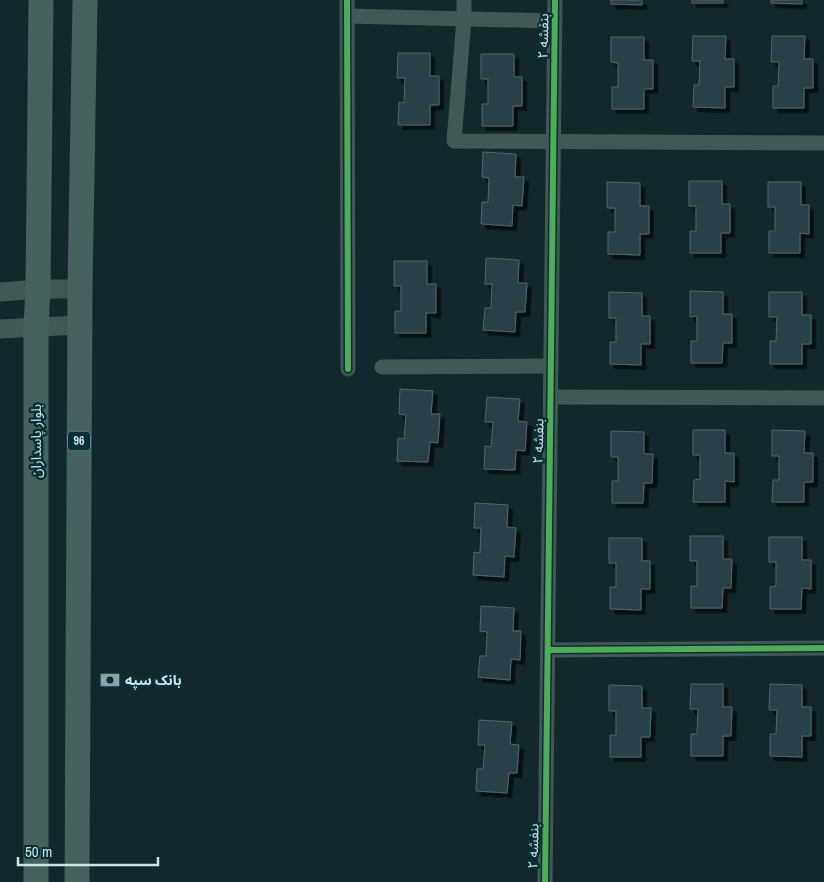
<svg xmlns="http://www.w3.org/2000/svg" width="824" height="882" font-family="'Archivo Narrow','Noto Sans Arabic',sans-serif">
  <defs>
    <filter id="shadow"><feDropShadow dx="4.5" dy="4.5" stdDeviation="0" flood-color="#0009"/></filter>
  </defs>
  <rect width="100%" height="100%" fill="#12282c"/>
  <g fill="#2b3f48" stroke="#56646b" filter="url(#shadow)">
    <path d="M611,0H642V5L611,4Z"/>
    <rect x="692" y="0" width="31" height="3"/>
    <path d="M771,0H802V4L771,3Z"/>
    <path d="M693,36H726L725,59H734V87H725V108L693,107L694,85H699L700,61H692Z"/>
    <path d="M772,36H805L804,59H813V88H804V108H773V86H778L779,62H771Z"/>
    <path d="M611,37H644V60H653V89H644V109H612V87H618V63L611,62Z"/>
    <path d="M398,53H430V76H439V105H430V125H398L399,102L404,103L405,78H397Z"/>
    <path d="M481,54H514V77H522V106H513V126H482V104H488V79H481Z"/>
    <path d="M483,152L516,154L515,177H524L522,206L513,205L512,226L481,224L482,202H488L489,178L482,177Z"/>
    <path d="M689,181H722V204H730V233H721V253H690V231H696V206H689Z"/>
    <path d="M607,182L640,183V206H649V234H640V255L608,254V232H615V208H607Z"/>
    <path d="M768,182H801V205H809V234L800,233V253H769V231H775V207H768Z"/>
    <path d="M486,258L519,260L518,283H527L525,312H516L515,332L483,330L485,308H491L492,284H485Z"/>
    <path d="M394,261H427V284H436V313H426V333H395V311H401V286H394Z"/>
    <path d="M690,291L723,292V314H732V343H723L722,363H691V341H697V316L690,317Z"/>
    <path d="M609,292L642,293V316H650V344H641V365L610,364V342H616V318H609Z"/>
    <path d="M769,292H802V315H811V344H802V364H770V341H776L777,317H769Z"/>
    <path d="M400,389L433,391L431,414H440L438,443L430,442L428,462L397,461L398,438L404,439L406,415L399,414Z"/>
    <path d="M487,397L520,399L518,421L527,422L525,451L516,450L515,470L484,469L485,446L491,447L493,422H485Z"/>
    <path d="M693,430H725V453H734V482L725,481V502H693L694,480L700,479V455H693Z"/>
    <path d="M772,430L805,431L804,453H813V482H804V502H772L773,480H779V456H772Z"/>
    <path d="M611,431L644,432V454H653L652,483H644L643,503H612V481H618V457H611Z"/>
    <path d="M475,503L508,505L507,527L516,528L514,557L505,556L504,577L473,575L474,552L480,553L481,528H474Z"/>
    <path d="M690,536H723V559H732L731,588H723L722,608H691V586H697V561H690Z"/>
    <path d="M769,537H802V560H811V589L802,588L801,609H770V587L776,586V562H769Z"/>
    <path d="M609,538H642V561H650V589H641V610L610,609V587H616V563H609Z"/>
    <path d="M481,606L514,608L513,631H521L520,660L511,659L510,680L478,677L480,656H486L487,632L480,631Z"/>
    <path d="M691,684H723V707H732L731,736H723V756H691V734H697L698,709H690Z"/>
    <path d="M770,684L802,685V707H811V736H802V757L770,756V734H776L777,710H769Z"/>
    <path d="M609,685L642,686V708H651L650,737H641V757H610V735H616V711H609Z"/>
    <path d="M479,720L512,722L510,744L519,745L517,773H509L507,793L476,791L477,769H483L485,745H478Z"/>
  </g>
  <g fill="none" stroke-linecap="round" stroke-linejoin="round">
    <g stroke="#415856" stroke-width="15">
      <path d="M347,0L348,369"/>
      <path d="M464,0V19L454,141L824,143"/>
      <path d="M347,16L555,21"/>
      <path d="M382,367L551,366"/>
      <path d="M551,397L824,398"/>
      <path d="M548,650L824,648"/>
      <path d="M545,882L555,0"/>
    </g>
    <g stroke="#415856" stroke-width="19">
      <path d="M0,292L38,289H80"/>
      <path d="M0,329L80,325"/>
    </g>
    <g stroke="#45625f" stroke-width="25">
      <path d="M36,882V326L38,289L41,0"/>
      <path d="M77,882L80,289L85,0"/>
    </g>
    <defs>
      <g id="cycleway">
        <path d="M347,0L348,369"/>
        <path d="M548,650L824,648"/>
        <path d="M545,882L555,0"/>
      </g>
    </defs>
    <use href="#cycleway" stroke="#082f36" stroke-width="9"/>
    <use href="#cycleway" stroke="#51ab58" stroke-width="6"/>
  </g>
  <defs>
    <symbol id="bank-bare" viewBox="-9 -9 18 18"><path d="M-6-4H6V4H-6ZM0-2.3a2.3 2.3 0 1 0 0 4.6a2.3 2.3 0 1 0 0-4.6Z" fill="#8da2a6" stroke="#082f36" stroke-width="2.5" paint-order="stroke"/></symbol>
  </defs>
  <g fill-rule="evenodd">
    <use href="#bank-bare" x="96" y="666" width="28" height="28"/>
  </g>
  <g text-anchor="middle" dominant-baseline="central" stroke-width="5" stroke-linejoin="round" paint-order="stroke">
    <rect fill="#082f36" stroke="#93adb2" stroke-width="1" x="68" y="431.5" width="22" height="19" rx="4"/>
    <g font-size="12" font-weight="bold" fill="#cfe3e7">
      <text x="79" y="441">96</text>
    </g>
    <g font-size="14" fill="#cfe3e7" stroke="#082f36">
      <text transform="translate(543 36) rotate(-89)">بنفشه ۲</text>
      <text transform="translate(36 441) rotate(-90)">بلوار پاسداران</text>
      <text transform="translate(538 441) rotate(-89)">بنفشه ۲</text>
      <text transform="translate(533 846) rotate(-89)">بنفشه ۲</text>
    </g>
    <g font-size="14" font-weight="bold" fill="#cfe3e7" stroke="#082f36" text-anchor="start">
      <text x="125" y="680">بانک سپه</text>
    </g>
  </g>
  <path d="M18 857v8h140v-8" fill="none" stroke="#cfe3e7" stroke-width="2.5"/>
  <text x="25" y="857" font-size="15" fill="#cfe3e7" stroke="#082f36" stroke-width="4" paint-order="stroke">50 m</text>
</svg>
